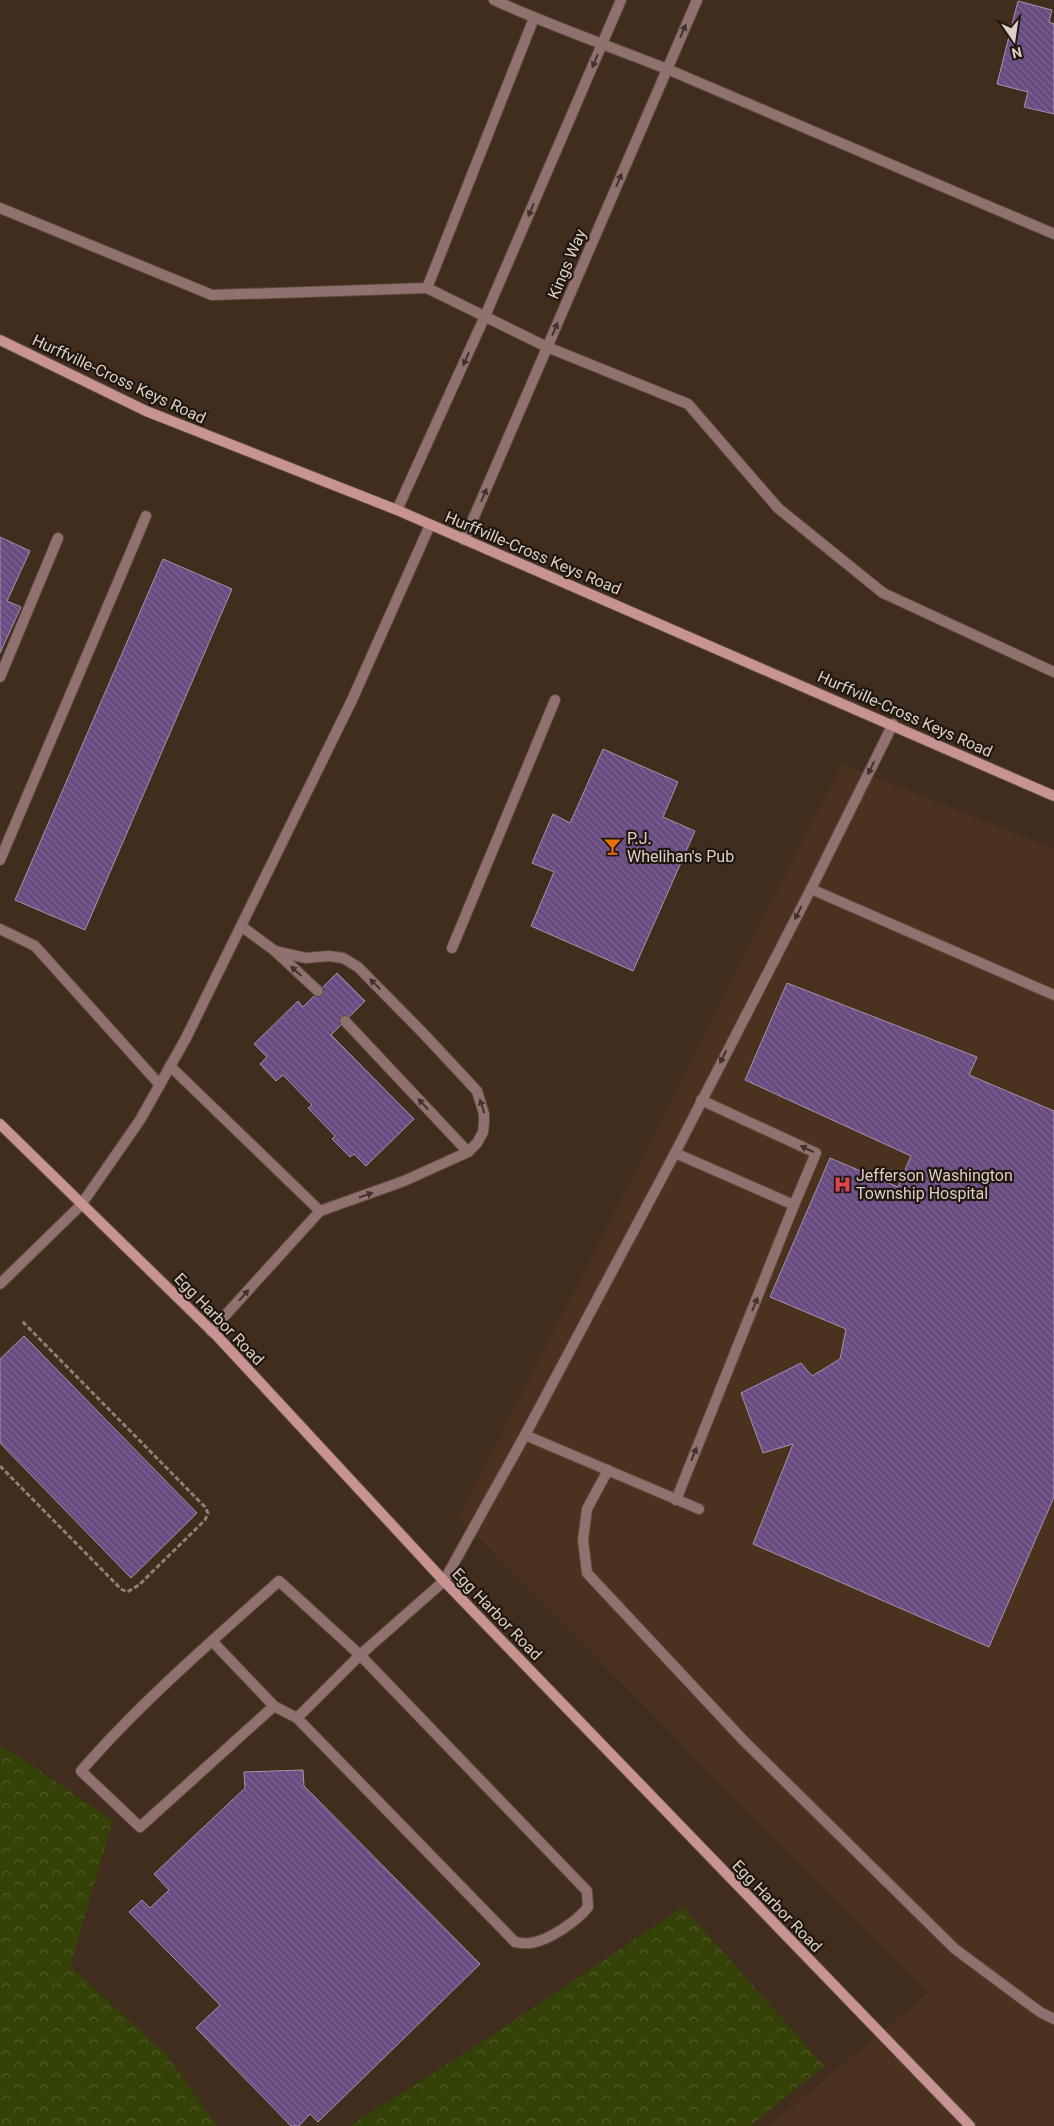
<svg xmlns="http://www.w3.org/2000/svg" width="1054" height="2126" font-family="Roboto,sans-serif">
  <defs>
    <pattern id="forest-crowns" width="20" height="18" patternUnits="userSpaceOnUse" patternTransform="scale(1.25)"><rect width="20" height="18" fill="#344207"/><path d="M2 6a3 3 0 1 1 6 0M12 15a3 3 0 1 1 6 0" fill="none" stroke="#515c2a"/></pattern>
    <pattern id="building-back-hatch" width="6" height="6" patternUnits="userSpaceOnUse" patternTransform="scale(1.25)"><rect width="6" height="6" fill="#684b80"/><path d="M-1 5l2 2M0 0l6 6M5-1l2 2" fill="none" stroke="#7d6490"/></pattern>
  </defs>
  <rect width="100%" height="100%" fill="#402d1d"/>
  <path fill="#4b321e" d="M842,764L1054,849V2126H769L928,1993L459,1518Z"/>
  <g fill="url(#forest-crowns)">
    <path d="M0,1746L27,1762L113,1821L70,1966L166,2054L217,2126H0Z"/>
    <path d="M683,1907L824,2066L750,2126H349L487,2039Z"/>
  </g>
  <g fill="url(#building-back-hatch)" stroke="#a295ad">
    <path d="M1018,1L1052,10L1049,22L1054,24V114L1024,107L1028,92L997,84Z"/>
    <path d="M0,537L30,551L7,601L21,607L0,653Z"/>
    <path d="M163,559L232,589L85,930L15,900Z"/>
    <path d="M603,749L678,782L663,817L695,831L633,971L531,926L554,872L532,863L553,814L570,823Z"/>
    <path d="M337,973L365,1001L331,1035L414,1119L366,1166L354,1154L350,1157L332,1139L335,1136L308,1108L312,1105L283,1075L276,1081L260,1064L267,1057L254,1044L298,1001L303,1007Z"/>
    <path d="M787,983L977,1057L969,1075L1054,1111V1497L989,1647L753,1544L793,1444L763,1453L741,1393L801,1363L812,1376L840,1359L846,1329L770,1297L830,1158L898,1187L911,1156L745,1080Z"/>
    <path d="M24,1336L197,1513L131,1578L0,1443V1359Z"/>
    <path d="M303,1770L304,1786L480,1964L318,2122L310,2114L299,2126H291L196,2028L220,2005L129,1912L142,1900L150,1908L169,1890L154,1874L245,1788L244,1772Z"/>
  </g>
  <g fill="none" stroke-linecap="round" stroke-linejoin="round">
    <defs>
      <g id="lane">
        <path d="M494,0C551,26 609,46 667,69L1054,234"/>
        <path d="M0,208L212,295L427,288L534,18"/>
        <path d="M427,288L547,347L688,404L778,508L883,593L1054,672"/>
        <path d="M0,677L58,538"/>
        <path d="M0,860L146,516"/>
        <path d="M811,889L1054,995"/>
        <path d="M0,929L35,946L160,1085"/>
        <path d="M452,948L555,700"/>
        <path d="M275,951L318,991"/>
        <path d="M345,1021L468,1152"/>
        <path d="M170,1066L320,1211"/>
        <path d="M701,1100L816,1153L794,1205"/>
        <path d="M675,1153L794,1205L676,1500"/>
        <path d="M0,1284L81,1205L140,1120L186,1038L352,700L430,525"/>
        <path d="M211,1331L320,1211L404,1181L468,1152L477,1143L483,1132L484,1123V1114L477,1091L423,1033L358,967L343,958L329,956L306,958L275,951L241,926"/>
        <path d="M525,1435L699,1509"/>
        <path d="M608,1470L587,1509L583,1540L587,1573L744,1741L955,1949L1040,2012L1054,2019"/>
        <path d="M212,1641L274,1706L297,1718L515,1942C520,1943 526,1944 531,1943C550,1940 577,1921 588,1907L587,1891L360,1655L279,1581C211,1642 141,1702 81,1771L140,1827L274,1706"/>
        <path d="M297,1718L360,1655L444,1581L525,1435L675,1153L811,889L893,724"/>
      </g>
      <g id="street">
        <path d="M397,510L485,316L621,0"/>
        <path d="M464,540L697,0"/>
      </g>
      <g id="secondary">
        <path d="M0,340L146,411L397,510L1054,796"/>
        <path d="M0,1124L218,1337L444,1581L970,2126"/>
      </g>
    </defs>
    <use href="#lane" stroke="#5c4a3b" stroke-width="12"/>
    <use href="#street" stroke="#5c4a3b" stroke-width="12"/>
    <use href="#secondary" stroke="#5c4a3b" stroke-width="12"/>
    <path stroke="#908073" stroke-width="3" stroke-dasharray="5 2.5" stroke-linecap="butt" d="M0,1466L121,1589L127,1592L139,1585L205,1520L208,1513L205,1507L21,1320"/>
    <use href="#lane" stroke="#917170" stroke-width="10"/>
    <use href="#street" stroke="#917170" stroke-width="10"/>
    <use href="#secondary" stroke="#c79493" stroke-width="10"/>
  </g>
  <defs><path id="oneway-solid" d="M-6-.8H1V-3.2L6.5 0L1 3.2V.8H-6Z" transform="scale(1.25)"/></defs>
  <g fill="#42322d">
    <use href="#oneway-solid" transform="translate(683 31) rotate(-67)"/>
    <use href="#oneway-solid" transform="translate(595 61) rotate(113)"/>
    <use href="#oneway-solid" transform="translate(619 180) rotate(-67)"/>
    <use href="#oneway-solid" transform="translate(531 210) rotate(113)"/>
    <use href="#oneway-solid" transform="translate(555 329) rotate(-67)"/>
    <use href="#oneway-solid" transform="translate(466 359) rotate(114)"/>
    <use href="#oneway-solid" transform="translate(484 495) rotate(-67)"/>
    <use href="#oneway-solid" transform="translate(871 768) rotate(116)"/>
    <use href="#oneway-solid" transform="translate(798 913) rotate(117)"/>
    <use href="#oneway-solid" transform="translate(296 971) rotate(-137)"/>
    <use href="#oneway-solid" transform="translate(375 984) rotate(-135)"/>
    <use href="#oneway-solid" transform="translate(723 1057) rotate(117)"/>
    <use href="#oneway-solid" transform="translate(423 1104) rotate(-133)"/>
    <use href="#oneway-solid" transform="translate(482 1106) rotate(-108)"/>
    <use href="#oneway-solid" transform="translate(807 1149) rotate(-155)"/>
    <use href="#oneway-solid" transform="translate(366 1195) rotate(-19)"/>
    <use href="#oneway-solid" transform="translate(244 1295) rotate(-48)"/>
    <use href="#oneway-solid" transform="translate(755 1304) rotate(-68)"/>
    <use href="#oneway-solid" transform="translate(694 1454) rotate(-68)"/>
  </g>
  <defs>
    <symbol id="bar-bare" viewBox="-9 -9 18 18"><path d="M-6-5H6L.8 .8V4.5H3.5V6h-7V4.5H-.8V.8Z" fill="#e8710a" stroke="#201710" stroke-width="2.5" paint-order="stroke"/></symbol>
    <symbol id="hospital-bare" viewBox="-9 -9 18 18"><path d="M-5-5h3v3.5h4V-5h3V5h-3V1.5h-4V5h-3Z" fill="#e0444e" stroke="#201710" stroke-width="2.5" paint-order="stroke"/></symbol>
  </defs>
  <g fill-rule="evenodd">
    <use href="#bar-bare" x="600" y="834" width="25" height="25"/>
    <use href="#hospital-bare" x="830" y="1172" width="25" height="25"/>
  </g>
  <g text-anchor="middle" dominant-baseline="central" stroke-width="4.5" stroke-linejoin="round" paint-order="stroke">
    <g font-size="16" fill="#dccfc6" stroke="#201710">
      <text transform="translate(567 264) rotate(-67)">Kings Way</text>
      <text transform="translate(119 379) rotate(25)">Hurffville-Cross Keys Road</text>
      <text transform="translate(533 553) rotate(23)">Hurffville-Cross Keys Road</text>
      <text transform="translate(905 714) rotate(24)">Hurffville-Cross Keys Road</text>
      <text transform="translate(219 1319) rotate(46)">Egg Harbor Road</text>
      <text transform="translate(497 1614) rotate(46)">Egg Harbor Road</text>
      <text transform="translate(777 1906) rotate(46)">Egg Harbor Road</text>
    </g>
    <g font-size="16" fill="#dccfc6" stroke="#201710" text-anchor="start">
      <text x="627" y="838">P.J.<tspan x="627" dy="18">Whelihan's Pub</tspan></text>
      <text x="856" y="1175">Jefferson Washington<tspan x="856" dy="18">Township Hospital</tspan></text>
    </g>
  </g>
  <g transform="translate(1014 40) rotate(167)" stroke="#201710" stroke-width="4" paint-order="stroke">
  <path d="M0-4L9 19L0 12L-9 19Z" fill="#dccfc6"/>
  <text y="-8" font-size="14" font-weight="bold" text-anchor="middle" fill="#dccfc6">N</text>
  </g>
</svg>
